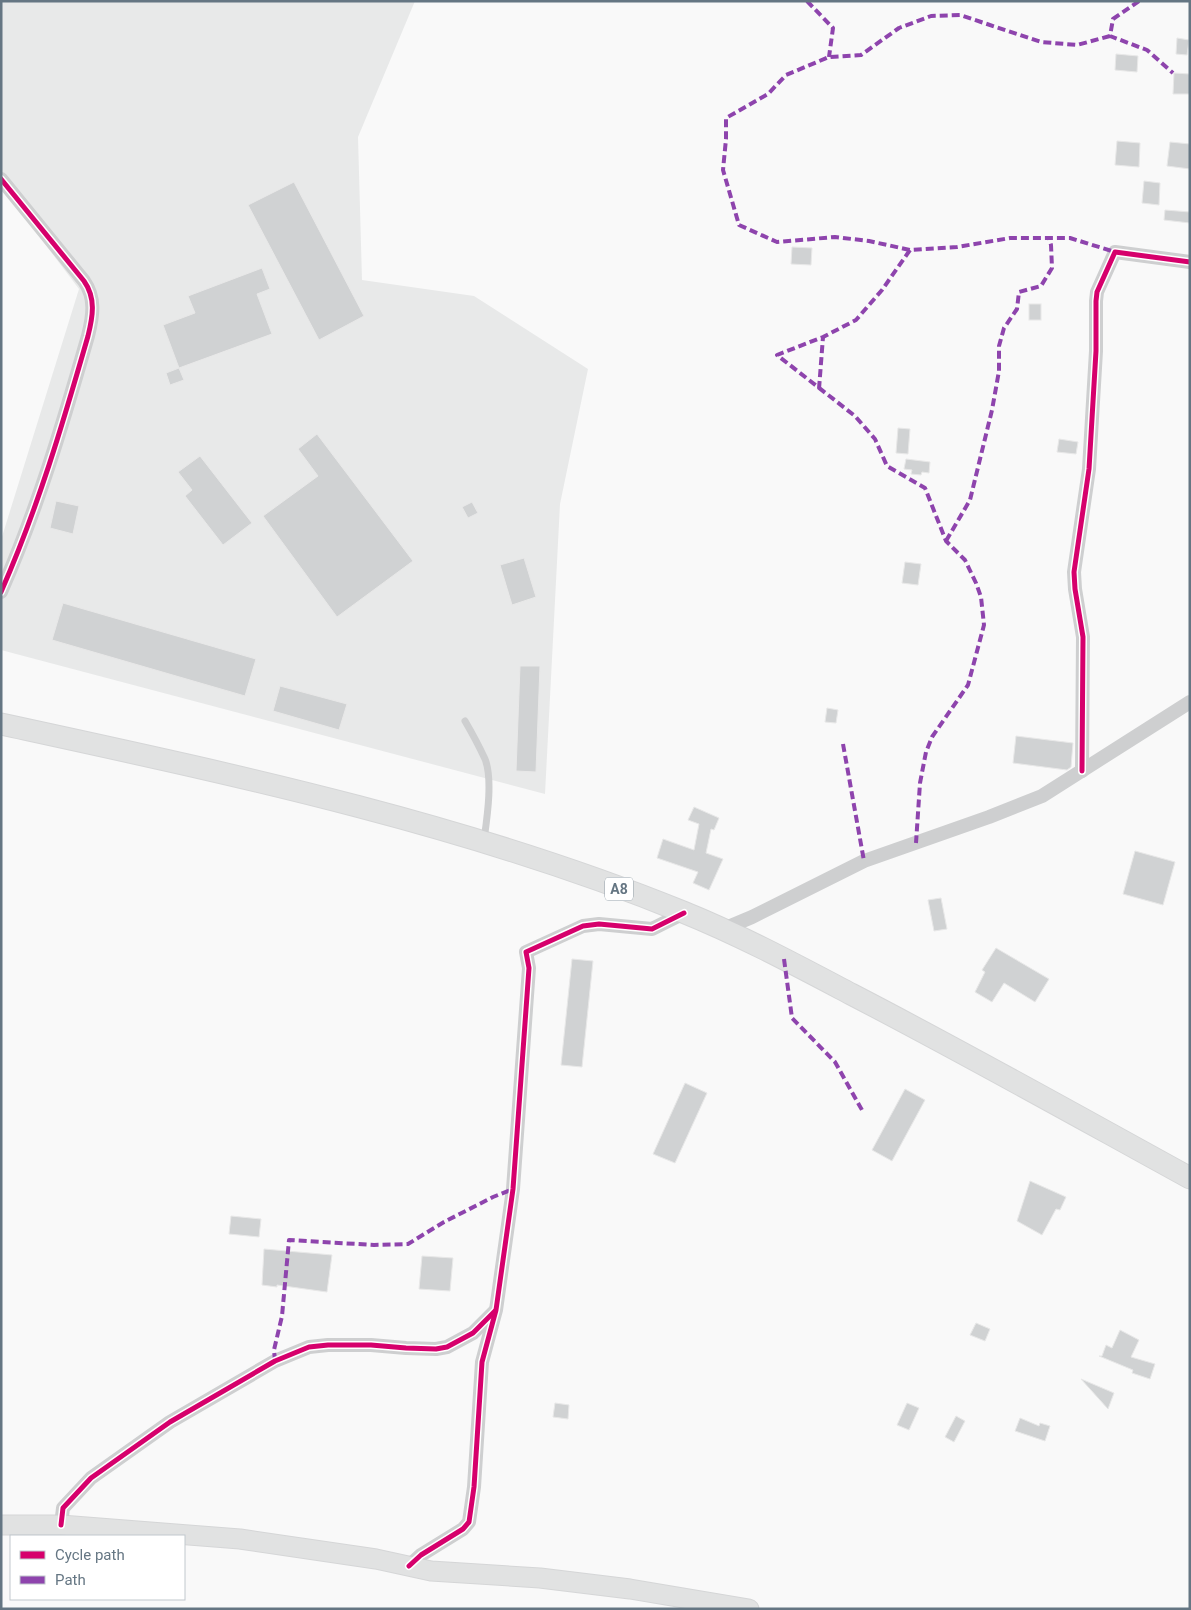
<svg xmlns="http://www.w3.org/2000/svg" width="1191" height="1610" font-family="Roboto,sans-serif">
  <rect width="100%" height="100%" fill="#f9f9f9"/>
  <path fill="#e8e9e9" d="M1,1H415L358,137L362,280L474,296L588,369L560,504L545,794L1,650V540L79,289L1,186Z"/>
  <g fill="#d0d2d3" stroke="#e8e8e8">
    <path d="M1177,38L1189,40L1187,55L1176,54Z"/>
    <path d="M1116,54L1138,56L1137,72L1115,70Z"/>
    <path d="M1174,73L1190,74V94H1173Z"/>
    <path d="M1117,141L1140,143L1139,167L1115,165Z"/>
    <path d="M1170,142L1190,144V169L1167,166Z"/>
    <path d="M1144,181L1160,183L1159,205L1142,203Z"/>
    <path d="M294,182L364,316L319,340L248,205Z"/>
    <path d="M1165,210L1190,212V223L1164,220Z"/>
    <path d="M792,247L812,248L811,265L791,264Z"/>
    <path d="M262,268L270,289L257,294L272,334L179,368L163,325L195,313L188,296Z"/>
    <rect x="1029" y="304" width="12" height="16"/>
    <path d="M179,368L184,380L170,385L166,373Z"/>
    <path d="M898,428L910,429L908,454L896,453Z"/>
    <path d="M317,434L413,561L337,617L263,516L318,476L298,449Z"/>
    <path d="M1059,439L1078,442L1076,454L1057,452Z"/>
    <path d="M200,456L252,523L223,545L185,496L192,490L178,472Z"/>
    <path d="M906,459L930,462L929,473L922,472L921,475L911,474L912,470L904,469Z"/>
    <path d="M56,501L79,506L73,534L50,528Z"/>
    <path d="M472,502L478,513L468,518L462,507Z"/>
    <path d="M524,558L536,597L512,605L500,565Z"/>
    <path d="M905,562L921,564L918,585L902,583Z"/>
    <path d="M63,603L256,659L245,696L52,640Z"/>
    <path d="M520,666H540L536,772L516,771Z"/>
    <path d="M280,686L347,704L339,730L273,711Z"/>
    <path d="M827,708L838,710L836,723L825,722Z"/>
    <path d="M1016,736L1073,743L1071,767L1067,770L1013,763Z"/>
    <path d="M694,807L719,818L714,830L711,829L706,853L723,859L709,890L693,883L698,872L657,858L663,839L694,850L699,824L688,820Z"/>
    <path d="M1135,851L1175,862L1163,905L1123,894Z"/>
    <path d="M941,898L947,929L934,931L928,900Z"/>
    <path d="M996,948L1049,979L1035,1002L1004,983L992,1002L975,992L985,972L982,970Z"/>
    <path d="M572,959L593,961L582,1067L561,1065Z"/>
    <path d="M685,1083L707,1093L675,1163L653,1154Z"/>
    <path d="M905,1089L925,1100L892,1161L872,1150Z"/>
    <path d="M1030,1181L1066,1197L1060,1210L1056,1209L1042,1235L1017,1221Z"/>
    <path d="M231,1216L261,1219L259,1237L229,1234Z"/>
    <path d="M264,1249L332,1255L327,1292L277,1285V1287L262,1285Z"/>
    <path d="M422,1256L453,1258L450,1291L419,1289Z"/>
    <path d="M976,1323L990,1329L985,1341L970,1335Z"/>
    <path d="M1120,1330L1139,1340L1131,1357L1155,1364L1150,1379L1132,1373L1133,1370L1099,1356H1102L1106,1345L1112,1348Z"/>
    <path d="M1081,1379L1114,1393L1108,1409Z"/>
    <path d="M555,1403L569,1405L568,1419L553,1417Z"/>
    <path d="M907,1403L919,1408L909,1430L897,1425Z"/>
    <path d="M956,1416L965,1421L954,1442L945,1437Z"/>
    <path d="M1020,1418L1039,1426L1040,1423L1050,1426L1045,1441L1015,1431Z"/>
  </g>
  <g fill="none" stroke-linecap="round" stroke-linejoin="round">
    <defs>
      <path id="secondary" d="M1,1525H61L240,1539L376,1559L431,1571L540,1578L630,1589L749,1609"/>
      <path id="primary" d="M1,724C231,774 464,823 683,912C740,935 796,965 851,994C965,1053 1077,1116 1190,1178"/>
    </defs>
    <use href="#secondary" stroke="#d5d6d7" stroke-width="21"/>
    <use href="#primary" stroke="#d5d6d7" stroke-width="23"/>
    <path stroke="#cecfd0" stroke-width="7" d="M465,721C472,733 479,746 485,759C493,779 487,818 484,840"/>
    <g stroke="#cecfd0" stroke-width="14">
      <path d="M1,179L84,281C96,298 93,316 88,336C63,423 38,508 1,592"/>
      <path d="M1082,771L1083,637L1075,589L1074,572L1089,469L1096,351V301L1097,292L1115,252L1190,262"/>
      <path d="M721,930L752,917L864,861L989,817L1042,796L1190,702"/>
      <path d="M61,1525L63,1508L91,1478L170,1422L275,1361L309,1347L328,1345H371L406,1348L436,1349L447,1347L473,1333L494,1312"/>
      <path d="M409,1566L421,1555L463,1529L469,1522L474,1487L482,1362L496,1310L513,1189L529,968L526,952L583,926L599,924L652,929L684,913"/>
    </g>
    <use href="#secondary" stroke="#e1e2e2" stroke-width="19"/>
    <use href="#primary" stroke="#e1e2e2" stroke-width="21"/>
    <g stroke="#8e44ad" stroke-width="4" stroke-dasharray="8 4" stroke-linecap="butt">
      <path d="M807,1L833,28L829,57"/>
      <path d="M1139,1L1113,19L1110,36L1147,50L1173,73"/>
      <path d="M1110,36L1077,45L1041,42L960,15L931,16L899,28L861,55L829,57L786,75L768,94L726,118V139L723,170L739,225L777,242L835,237L869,241L910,250L957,247L1010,238H1070L1115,252"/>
      <path d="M910,250L882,290L856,320L823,337L777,355L855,416L875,439L887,466L925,488L946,541L965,560L976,583L981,597L984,625L968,685L932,737L926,752L920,783L916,843"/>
      <path d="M819,389L823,337"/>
      <path d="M946,541L970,500L992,410L999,371V346L1004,328L1017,309L1019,292L1041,286L1052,268L1051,245L1049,238"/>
      <path d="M843,744L864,861"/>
      <path d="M784,959L792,1018L835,1062L862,1110"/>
      <path d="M275,1361L274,1350L282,1316L289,1240L374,1245L408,1244L444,1222L493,1197L513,1189"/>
    </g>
    <defs>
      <g id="cycleway">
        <path d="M1,179L84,281C96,298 93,316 88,336C63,423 38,508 1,592"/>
        <path d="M1082,771L1083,637L1075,589L1074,572L1089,469L1096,351V301L1097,292L1115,252L1190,262"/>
        <path d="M61,1525L63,1508L91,1478L170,1422L275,1361L309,1347L328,1345H371L406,1348L436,1349L447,1347L473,1333L495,1311"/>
        <path d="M409,1566L421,1555L463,1529L469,1522L474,1487L482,1362L496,1310L513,1189L529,968L526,952L583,926L599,924L652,929L684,913"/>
      </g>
    </defs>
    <use href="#cycleway" stroke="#fff" stroke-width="8"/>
    <use href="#cycleway" stroke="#d6006c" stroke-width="5"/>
  </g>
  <g text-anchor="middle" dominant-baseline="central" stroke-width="5" stroke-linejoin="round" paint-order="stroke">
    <rect fill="#fff" stroke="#939fa8" stroke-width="1" x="605" y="877.5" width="28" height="23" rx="4"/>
    <g font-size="14" font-weight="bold" fill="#657683">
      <text x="619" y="889">A8</text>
    </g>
  </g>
  <rect width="1191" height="1610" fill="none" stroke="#657683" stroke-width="5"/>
  <rect x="10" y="1535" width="175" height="65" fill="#ffffff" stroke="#c1c8cd"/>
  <rect x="20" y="1551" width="25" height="8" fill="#d6006c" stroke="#c1c8cd"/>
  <text x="55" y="1560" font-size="15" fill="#657683">Cycle path</text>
  <rect x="20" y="1576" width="25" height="8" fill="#8e44ad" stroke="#c1c8cd"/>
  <text x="55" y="1585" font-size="15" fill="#657683">Path</text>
</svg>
